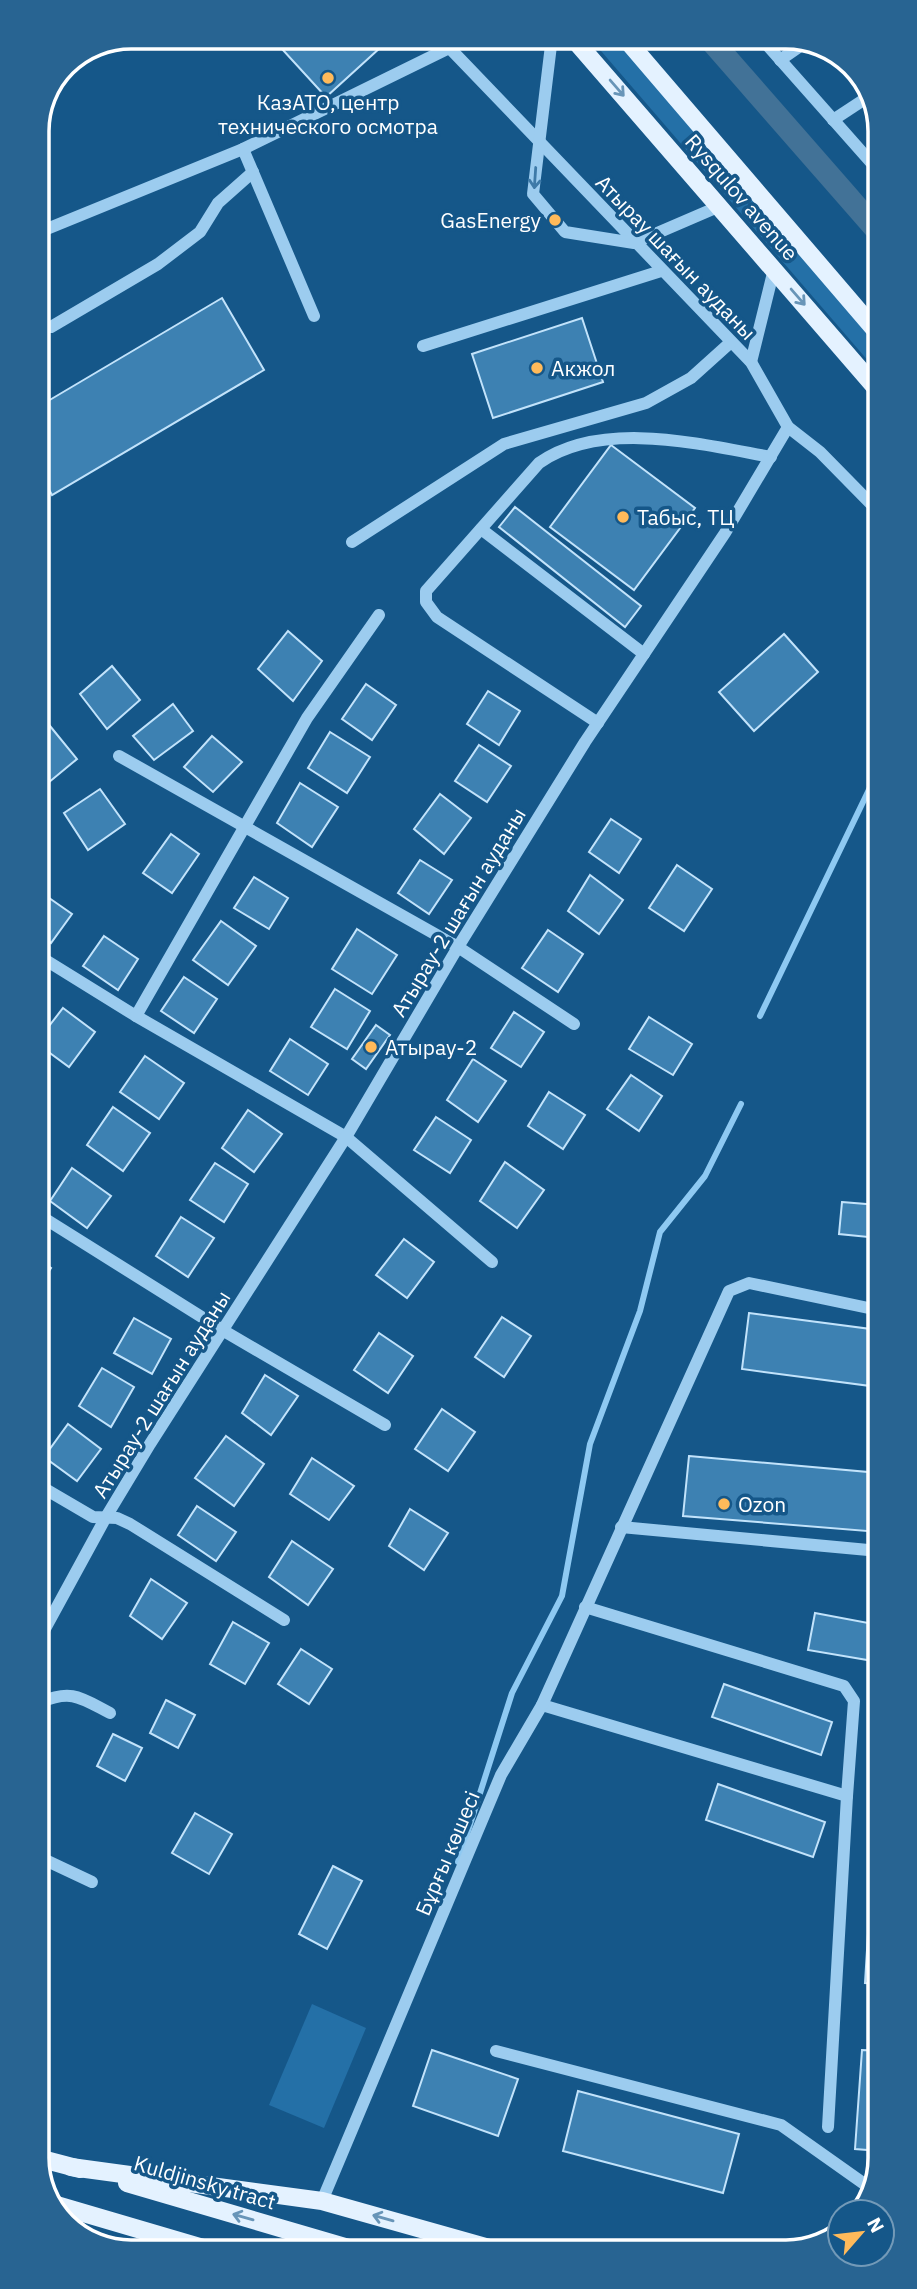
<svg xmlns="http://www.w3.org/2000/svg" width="917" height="2289" font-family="'IBM Plex Sans',sans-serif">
  <rect width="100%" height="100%" fill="#155789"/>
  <g fill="#2470a7">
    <path d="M589,37H614L876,341V370Z"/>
    <path d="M312,2004L366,2028L324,2128L269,2105Z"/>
  </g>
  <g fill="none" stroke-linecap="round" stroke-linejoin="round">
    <g stroke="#8ec9f2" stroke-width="6">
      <path d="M760,1016L877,773"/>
      <path d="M458,1862L512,1693L562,1596L590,1444L640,1311L660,1232L705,1176L741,1104"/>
    </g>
    <path stroke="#427297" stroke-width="23" d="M708,37L876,229"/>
  </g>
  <g fill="#3d81b2" stroke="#c2e3fb" stroke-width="2">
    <path d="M271,37H392L326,97Z"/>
    <path d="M222,298L264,370L52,495L38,470V384L48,401Z"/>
    <path d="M582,318L603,382L493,418L472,354Z"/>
    <path d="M611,445L695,508L634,590L550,527Z"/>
    <path d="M515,507L641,606L625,627L499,527Z"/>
    <path d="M288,631L322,661L293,701L258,669Z"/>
    <path d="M784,634L818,672L754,731L719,692Z"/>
    <path d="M112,666L140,700L107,729L80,694Z"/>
    <path d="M366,684L396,705L372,740L342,719Z"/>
    <path d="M488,691L520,711L499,745L467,724Z"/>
    <path d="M173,704L193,731L154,760L133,736Z"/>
    <path d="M50,726L77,759L42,788L38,784V736Z"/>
    <path d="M330,732L370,757L347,793L308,768Z"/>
    <path d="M212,736L242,762L213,792L184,767Z"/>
    <path d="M479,745L511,766L487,802L455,781Z"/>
    <path d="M300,783L338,807L312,847L277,823Z"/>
    <path d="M100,789L125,824L88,850L64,813Z"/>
    <path d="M440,794L471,818L444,854L414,829Z"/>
    <path d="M611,819L641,839L619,873L589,852Z"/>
    <path d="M171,834L199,854L172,893L143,873Z"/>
    <path d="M420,860L452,880L429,914L398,893Z"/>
    <path d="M677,865L712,889L684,931L649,908Z"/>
    <path d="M590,875L623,900L599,934L568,911Z"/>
    <path d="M254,877L288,898L269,929L234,908Z"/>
    <path d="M42,893L72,914L51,943L39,934V897Z"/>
    <path d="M221,921L256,946L228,985L193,960Z"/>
    <path d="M357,929L397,955L372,994L332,969Z"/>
    <path d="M548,930L583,954L558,992L522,968Z"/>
    <path d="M104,936L138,959L118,990L83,966Z"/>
    <path d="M184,977L217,999L194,1033L161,1011Z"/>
    <path d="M335,989L370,1011L347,1049L311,1027Z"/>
    <path d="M63,1008L95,1032L69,1067L39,1045V1039Z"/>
    <path d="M514,1012L544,1032L521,1067L491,1048Z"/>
    <path d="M649,1017L692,1044L673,1075L629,1049Z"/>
    <path d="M376,1025L390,1035L366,1069L352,1059Z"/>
    <path d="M290,1039L328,1064L308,1095L270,1071Z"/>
    <path d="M145,1056L184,1083L159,1119L120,1092Z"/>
    <path d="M473,1059L506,1081L478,1122L447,1100Z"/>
    <path d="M631,1075L662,1096L639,1131L607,1109Z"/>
    <path d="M549,1092L585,1115L563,1149L528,1126Z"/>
    <path d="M113,1107L150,1133L123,1171L87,1145Z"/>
    <path d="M248,1110L282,1134L254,1172L222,1148Z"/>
    <path d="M436,1117L471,1140L450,1173L414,1150Z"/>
    <path d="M505,1162L544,1190L517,1228L480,1201Z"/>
    <path d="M215,1163L248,1184L224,1222L190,1200Z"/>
    <path d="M72,1168L111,1196L87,1228L50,1201Z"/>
    <path d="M842,1202L878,1205V1238L839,1234Z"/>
    <path d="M181,1217L214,1238L188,1277L156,1256Z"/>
    <path d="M404,1239L434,1262L407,1298L376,1275Z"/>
    <path d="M40,1260L51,1268L40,1285Z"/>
    <path d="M749,1313L878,1330V1387L742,1369Z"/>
    <path d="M502,1317L531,1336L504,1377L475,1357Z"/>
    <path d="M134,1318L171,1339L152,1374L114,1353Z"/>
    <path d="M379,1333L413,1356L388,1393L354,1370Z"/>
    <path d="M102,1368L134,1387L111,1427L79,1406Z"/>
    <path d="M265,1375L298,1396L271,1435L242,1413Z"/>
    <path d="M442,1409L475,1432L448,1471L415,1449Z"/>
    <path d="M68,1424L101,1449L77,1481L44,1457Z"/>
    <path d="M226,1436L264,1464L234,1506L195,1478Z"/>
    <path d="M689,1456L879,1473V1532L683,1516Z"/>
    <path d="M312,1458L354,1486L329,1520L290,1494Z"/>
    <path d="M197,1506L236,1532L216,1561L178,1535Z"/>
    <path d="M410,1509L448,1533L424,1570L389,1546Z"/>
    <path d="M292,1541L333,1569L308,1605L269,1577Z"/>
    <path d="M151,1579L187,1603L162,1639L130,1616Z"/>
    <path d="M815,1613L879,1625V1662L808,1650Z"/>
    <path d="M233,1622L269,1643L245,1684L210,1664Z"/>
    <path d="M301,1649L332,1669L309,1704L278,1684Z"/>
    <path d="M724,1684L832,1722L821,1755L712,1717Z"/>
    <path d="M166,1700L195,1715L178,1748L150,1733Z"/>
    <path d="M113,1734L142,1748L125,1781L97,1766Z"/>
    <path d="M879,1751V1825L875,1824Z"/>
    <path d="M718,1784L825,1822L813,1857L706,1820Z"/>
    <path d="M195,1813L232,1834L209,1874L172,1853Z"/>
    <path d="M333,1866L362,1881L327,1949L299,1934Z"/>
    <path d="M871,1884H880V1984L865,1983Z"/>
    <path d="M432,2050L518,2079L498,2136L413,2106Z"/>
    <path d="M862,2050L880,2051V2151L855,2149Z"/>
    <path d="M578,2091L739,2134L723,2193L563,2151Z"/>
  </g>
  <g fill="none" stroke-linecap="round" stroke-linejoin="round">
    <g stroke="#9cccef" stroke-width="12">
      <path d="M439,37L751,362L788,427L820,452L876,509"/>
      <path d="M552,37L533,194L565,232L634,243L720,206"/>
      <path d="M760,37L876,168"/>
      <path d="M780,60L806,42"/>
      <path d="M833,120L871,95"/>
      <path d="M243,149L314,316"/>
      <path d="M37,233L243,149L449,48L461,37"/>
      <path d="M51,327L158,264L200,232L218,203L253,172"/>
      <path d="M423,346L661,271"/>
      <path d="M751,362L774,269"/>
      <path d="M481,529L644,654"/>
      <path d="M352,542L504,444L646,403L691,378L731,342"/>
      <path d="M598,723L437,617L426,602V591L539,463C602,419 700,444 771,457"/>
      <path d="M119,756L458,947L574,1024"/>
      <path d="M39,956L136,1016L346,1137L492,1262"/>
      <path d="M136,1016L307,718L379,615"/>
      <path d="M878,1053L874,1085L878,1104"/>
      <path d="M39,1215L224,1331L385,1425"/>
      <path d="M40,1486L93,1517L117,1518L130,1524L284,1620"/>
      <path d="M621,1527L879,1551"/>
      <path d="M585,1607L844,1686L854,1701L847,1796"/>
      <path d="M40,1638L106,1517L150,1444L346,1137L458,947L585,742L725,533L788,427"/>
      <path d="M41,1702C72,1689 81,1698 110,1713"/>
      <path d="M542,1705L847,1796L828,2127"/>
      <path d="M41,1858L92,1882"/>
      <path d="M496,2051L781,2125L870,2188"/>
      <path d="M322,2201L501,1775L542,1705L729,1291L749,1283L878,1310"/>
    </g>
    <g stroke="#e4f2ff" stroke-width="18">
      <path d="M572,37L876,388"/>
      <path d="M624,37L876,331"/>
      <path d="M42,2159L80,2169"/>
      <path d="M71,2167L322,2201L496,2250"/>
      <path d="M127,2183L355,2250"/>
      <path d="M53,2204L213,2251"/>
    </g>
  </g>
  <defs><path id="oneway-shaft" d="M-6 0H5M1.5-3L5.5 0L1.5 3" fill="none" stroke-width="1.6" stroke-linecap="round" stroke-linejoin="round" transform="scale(1.75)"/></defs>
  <g stroke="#6895b8">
    <use href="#oneway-shaft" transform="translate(617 88) rotate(49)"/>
    <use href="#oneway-shaft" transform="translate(798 297) rotate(49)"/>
    <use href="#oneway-shaft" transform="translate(243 2217) rotate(-164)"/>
    <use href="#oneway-shaft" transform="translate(383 2218) rotate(-164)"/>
  </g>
  <use stroke="#3e7aa8" href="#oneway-shaft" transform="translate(535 178) rotate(94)"/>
  <g fill="#ffba5a" stroke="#155789" stroke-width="2.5">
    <circle cx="328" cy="78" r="7"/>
    <circle cx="555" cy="220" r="7"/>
    <circle cx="537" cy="368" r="7"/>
    <circle cx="623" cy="517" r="7"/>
    <circle cx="371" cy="1047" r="7"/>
    <circle cx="724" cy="1504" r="7"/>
  </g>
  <g text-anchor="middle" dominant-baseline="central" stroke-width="7" stroke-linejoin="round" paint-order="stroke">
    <g font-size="21" fill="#fff" stroke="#155789" text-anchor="start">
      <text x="328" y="102" text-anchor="middle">КазАТО, центр<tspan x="328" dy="24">технического осмотра</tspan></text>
      <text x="541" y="220" text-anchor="end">GasEnergy</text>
      <text x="551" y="368">Акжол</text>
      <text x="637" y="517">Табыс, ТЦ</text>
      <text x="385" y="1047">Атырау-2</text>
      <text x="738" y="1504">Ozon</text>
    </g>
    <g font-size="21" fill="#fff" stroke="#155789">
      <text transform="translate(742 197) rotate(49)">Rysqulov avenue</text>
      <text transform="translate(676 257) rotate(46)">Атырау шағын ауданы</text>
      <text transform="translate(458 912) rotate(-59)">Атырау-2 шағын ауданы</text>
      <text transform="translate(161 1394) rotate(-58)">Атырау-2 шағын ауданы</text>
      <text transform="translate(447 1853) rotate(-67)">Бұрғы көшесі</text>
      <text transform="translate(205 2182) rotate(16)">Kuldjinsky tract</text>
    </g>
  </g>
  <path d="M0 0H917V2289H0ZM131 49H786A82 82 0 0 1 868 131V2158A82 82 0 0 1 786 2240H131A82 82 0 0 1 49 2158V131A82 82 0 0 1 131 49Z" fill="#286492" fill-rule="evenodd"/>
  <path fill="none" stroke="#fff" stroke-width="3.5" d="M131 49H786A82 82 0 0 1 868 131V2158A82 82 0 0 1 786 2240H131A82 82 0 0 1 49 2158V131A82 82 0 0 1 131 49Z"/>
  <g transform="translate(861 2233) rotate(62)"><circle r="33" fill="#155789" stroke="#739ab8" stroke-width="2"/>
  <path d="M0-5L12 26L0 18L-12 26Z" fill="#ffba5a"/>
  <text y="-10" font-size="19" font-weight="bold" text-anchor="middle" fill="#ffffff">N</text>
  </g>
</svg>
